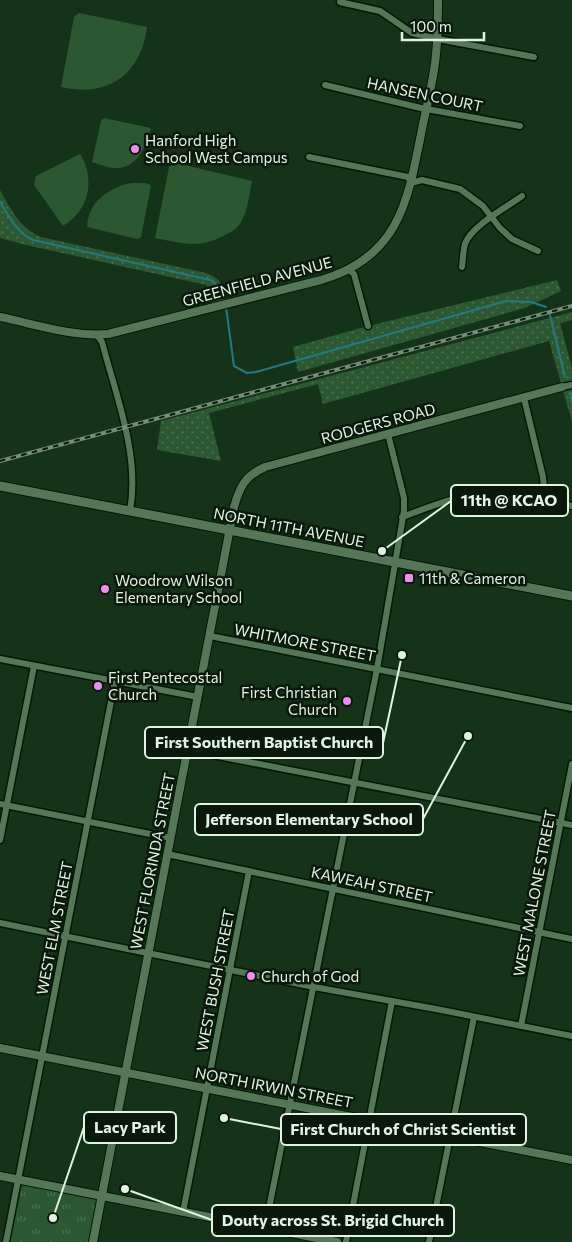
<svg xmlns="http://www.w3.org/2000/svg" width="572" height="1242" font-family="Commissioner,sans-serif">
  <defs>
    <pattern id="grass-dots" width="8" height="8" patternUnits="userSpaceOnUse" patternTransform="scale(1.25)"><rect width="8" height="8" fill="#2c5831"/><path d="M2 2h.1M6 6h.1" fill="none" stroke="#4a714f" stroke-width="1.8" stroke-linecap="round"/></pattern>
    <pattern id="park-tufts" width="24" height="20" patternUnits="userSpaceOnUse" patternTransform="scale(1.25)"><rect width="24" height="20" fill="#2c5831"/><path d="M3 7l-1-3M5 7V3M7 7l1-3M15 17l-1-3M17 17v-4M19 17l1-3" fill="none" stroke="#4a714f"/></pattern>
  </defs>
  <rect width="100%" height="100%" fill="#143318"/>
  <g fill="url(#grass-dots)">
    <path d="M0,190C11,210 20,228 41,237L206,273C224,280 223,286 227,304L213,307L210,289L206,285L22,244L0,238Z"/>
    <path d="M557,280L561,291L525,308L298,372L293,347L368,326Z"/>
    <path d="M572,312V320L560,323L572,368V422L549,341L323,404L318,384L209,413L221,461L157,450L161,421Z"/>
  </g>
  <path fill="url(#park-tufts)" d="M18,1180L101,1196L89,1242H6Z"/>
  <g fill="#2c5831">
    <path d="M79,13L147,27C141,75 107,98 61,87L74,17Z"/>
    <path d="M104,118L151,128C148,144 138,166 119,168C110,169 101,165 92,162L101,121Z"/>
    <path d="M80,154C96,180 89,210 63,226L34,185L36,176Z"/>
    <path d="M176,163L252,181C249,194 248,210 241,222C237,229 230,233 223,236C199,249 180,243 155,238L169,167Z"/>
    <path d="M131,183H145L151,185L141,237L137,239L87,227C88,202 108,188 131,183Z"/>
  </g>
  <g fill="none" stroke-linecap="round" stroke-linejoin="round">
    <g stroke="#227984" stroke-width="2">
      <path d="M0,202C10,218 16,232 33,240L206,279L213,281L220,291"/>
      <path d="M226,307L234,366L247,373L256,372L506,301L531,302L546,307"/>
      <path d="M550,315L565,377"/>
      <path d="M570,393L572,401"/>
    </g>
    <defs>
      <g id="minor">
        <path d="M340,2L380,11L412,33L438,39L534,57"/>
        <path d="M325,85L421,108L520,126"/>
        <path d="M309,157L408,177L411,183L422,180L460,189L483,206L500,228L512,239L538,251"/>
        <path d="M462,267C463,259 463,251 465,244C471,226 507,207 522,196"/>
        <path d="M349,270L354,274L368,326"/>
        <path d="M97,335L102,342C116,396 140,455 130,511"/>
        <path d="M562,387L572,385"/>
        <path d="M524,398L543,477L545,500"/>
        <path d="M402,517C427,508 458,495 484,493C509,492 547,501 572,506"/>
        <path d="M210,636L572,708"/>
        <path d="M0,659L198,697"/>
        <path d="M187,750L572,825"/>
        <path d="M0,804L170,838"/>
        <path d="M0,840L34,666"/>
        <path d="M167,854L572,939"/>
        <path d="M0,923L314,987L436,1009L572,1036"/>
        <path d="M521,1026L572,764"/>
        <path d="M183,1212L249,871"/>
        <path d="M265,1228L377,669L404,511V498L388,434"/>
        <path d="M6,1242L115,681"/>
        <path d="M346,1242L392,1001"/>
        <path d="M429,1242L474,1017"/>
      </g>
      <g id="tertiary">
        <path d="M0,317C35,324 72,337 108,334L321,280C400,257 408,200 422,129C427,104 434,79 436,54C438,36 438,18 438,0"/>
        <path d="M0,1048L572,1160"/>
        <path d="M0,1176L337,1242"/>
        <path d="M93,1242L234,507C240,486 245,476 265,467L562,387"/>
      </g>
      <path id="secondary" d="M0,486L572,596"/>
    </defs>
    <use href="#minor" stroke="#001b03" stroke-width="9"/>
    <use href="#tertiary" stroke="#001b03" stroke-width="10"/>
    <use href="#secondary" stroke="#001b03" stroke-width="11"/>
    <use href="#minor" stroke="#557758" stroke-width="6"/>
    <use href="#tertiary" stroke="#557758" stroke-width="8"/>
    <use href="#secondary" stroke="#557758" stroke-width="9"/>
    <defs>
      <path id="rail" d="M0,461L572,306"/>
    </defs>
    <use href="#rail" stroke="#748d76" stroke-width="4"/>
    <use href="#rail" stroke="#0a180c" stroke-width="2" stroke-dasharray="5.5" stroke-linecap="butt"/>
  </g>
  <g fill="#f28af3" stroke="#0a180c" stroke-width="2">
    <circle cx="135" cy="149" r="5"/>
    <rect x="404" y="573" width="10" height="10" rx="2.5"/>
    <circle cx="105" cy="589" r="5"/>
    <circle cx="98" cy="686" r="5"/>
    <circle cx="347" cy="701" r="5"/>
    <circle cx="251" cy="976" r="5"/>
  </g>
  <g text-anchor="middle" dominant-baseline="central" stroke-width="5" stroke-linejoin="round" paint-order="stroke">
    <g font-size="15" fill="#e1f4e2" stroke="#0a180c">
      <text transform="translate(425 94) rotate(12)">HANSEN COURT</text>
      <text transform="translate(257 281) rotate(-15)">GREENFIELD AVENUE</text>
      <text transform="translate(378 423) rotate(-15)">RODGERS ROAD</text>
      <text transform="translate(289 527) rotate(11)">NORTH 11TH AVENUE</text>
      <text transform="translate(305 642) rotate(11)">WHITMORE STREET</text>
      <text transform="translate(152 861) rotate(-79)">WEST FLORINDA STREET</text>
      <text transform="translate(372 884) rotate(12)">KAWEAH STREET</text>
      <text transform="translate(534 893) rotate(-79)">WEST MALONE STREET</text>
      <text transform="translate(54 928) rotate(-79)">WEST ELM STREET</text>
      <text transform="translate(215 980) rotate(-79)">WEST BUSH STREET</text>
      <text transform="translate(274 1087) rotate(11)">NORTH IRWIN STREET</text>
    </g>
    <g font-size="15" fill="#e1f4e2" stroke="#0a180c" text-anchor="start">
      <text x="145" y="140">Hanford High<tspan x="145" dy="17">School West Campus</tspan></text>
      <text x="419" y="578">11th &amp; Cameron</text>
      <text x="115" y="580">Woodrow Wilson<tspan x="115" dy="17">Elementary School</tspan></text>
      <text x="108" y="677">First Pentecostal<tspan x="108" dy="17">Church</tspan></text>
      <text x="337" y="692" text-anchor="end">First Christian<tspan x="337" dy="17">Church</tspan></text>
      <text x="261" y="976">Church of God</text>
    </g>
  </g>
  <path fill="none" stroke="#e1f4e2" stroke-width="2" d="M382 551L451 501M402 655L383 743M468 736L423 819M53 1218L84 1127M224 1118L281 1129M125 1189L212 1220"/>
  <g fill="#e1f4e2" stroke="#0a180c" stroke-width="2">
    <circle cx="382" cy="551" r="5"/>
    <circle cx="402" cy="655" r="5"/>
    <circle cx="468" cy="736" r="5"/>
    <circle cx="53" cy="1218" r="5"/>
    <circle cx="224" cy="1118" r="5"/>
    <circle cx="125" cy="1189" r="5"/>
  </g>
  <g fill="#0a180c" stroke="#e1f4e2" stroke-width="2">
    <rect x="451" y="485" width="117" height="31" rx="5"/>
    <rect x="145" y="727" width="238" height="31" rx="5"/>
    <rect x="195" y="804" width="228" height="31" rx="5"/>
    <rect x="84" y="1112" width="92" height="31" rx="5"/>
    <rect x="281" y="1114" width="245" height="31" rx="5"/>
    <rect x="212" y="1205" width="242" height="31" rx="5"/>
  </g>
  <g font-size="16" text-anchor="middle" font-weight="bold" fill="#e1f4e2">
    <text x="509" y="506">11th @ KCAO</text>
    <text x="264" y="748">First Southern Baptist Church</text>
    <text x="309" y="825">Jefferson Elementary School</text>
    <text x="130" y="1133">Lacy Park</text>
    <text x="403" y="1135">First Church of Christ Scientist</text>
    <text x="333" y="1226">Douty across St. Brigid Church</text>
  </g>
  <path d="M402 32v8h82v-8" fill="none" stroke="#e1f4e2" stroke-width="2.5"/>
  <text x="410" y="32" font-size="15" fill="#e1f4e2" stroke="#0a180c" stroke-width="4" paint-order="stroke">100 m</text>
</svg>
